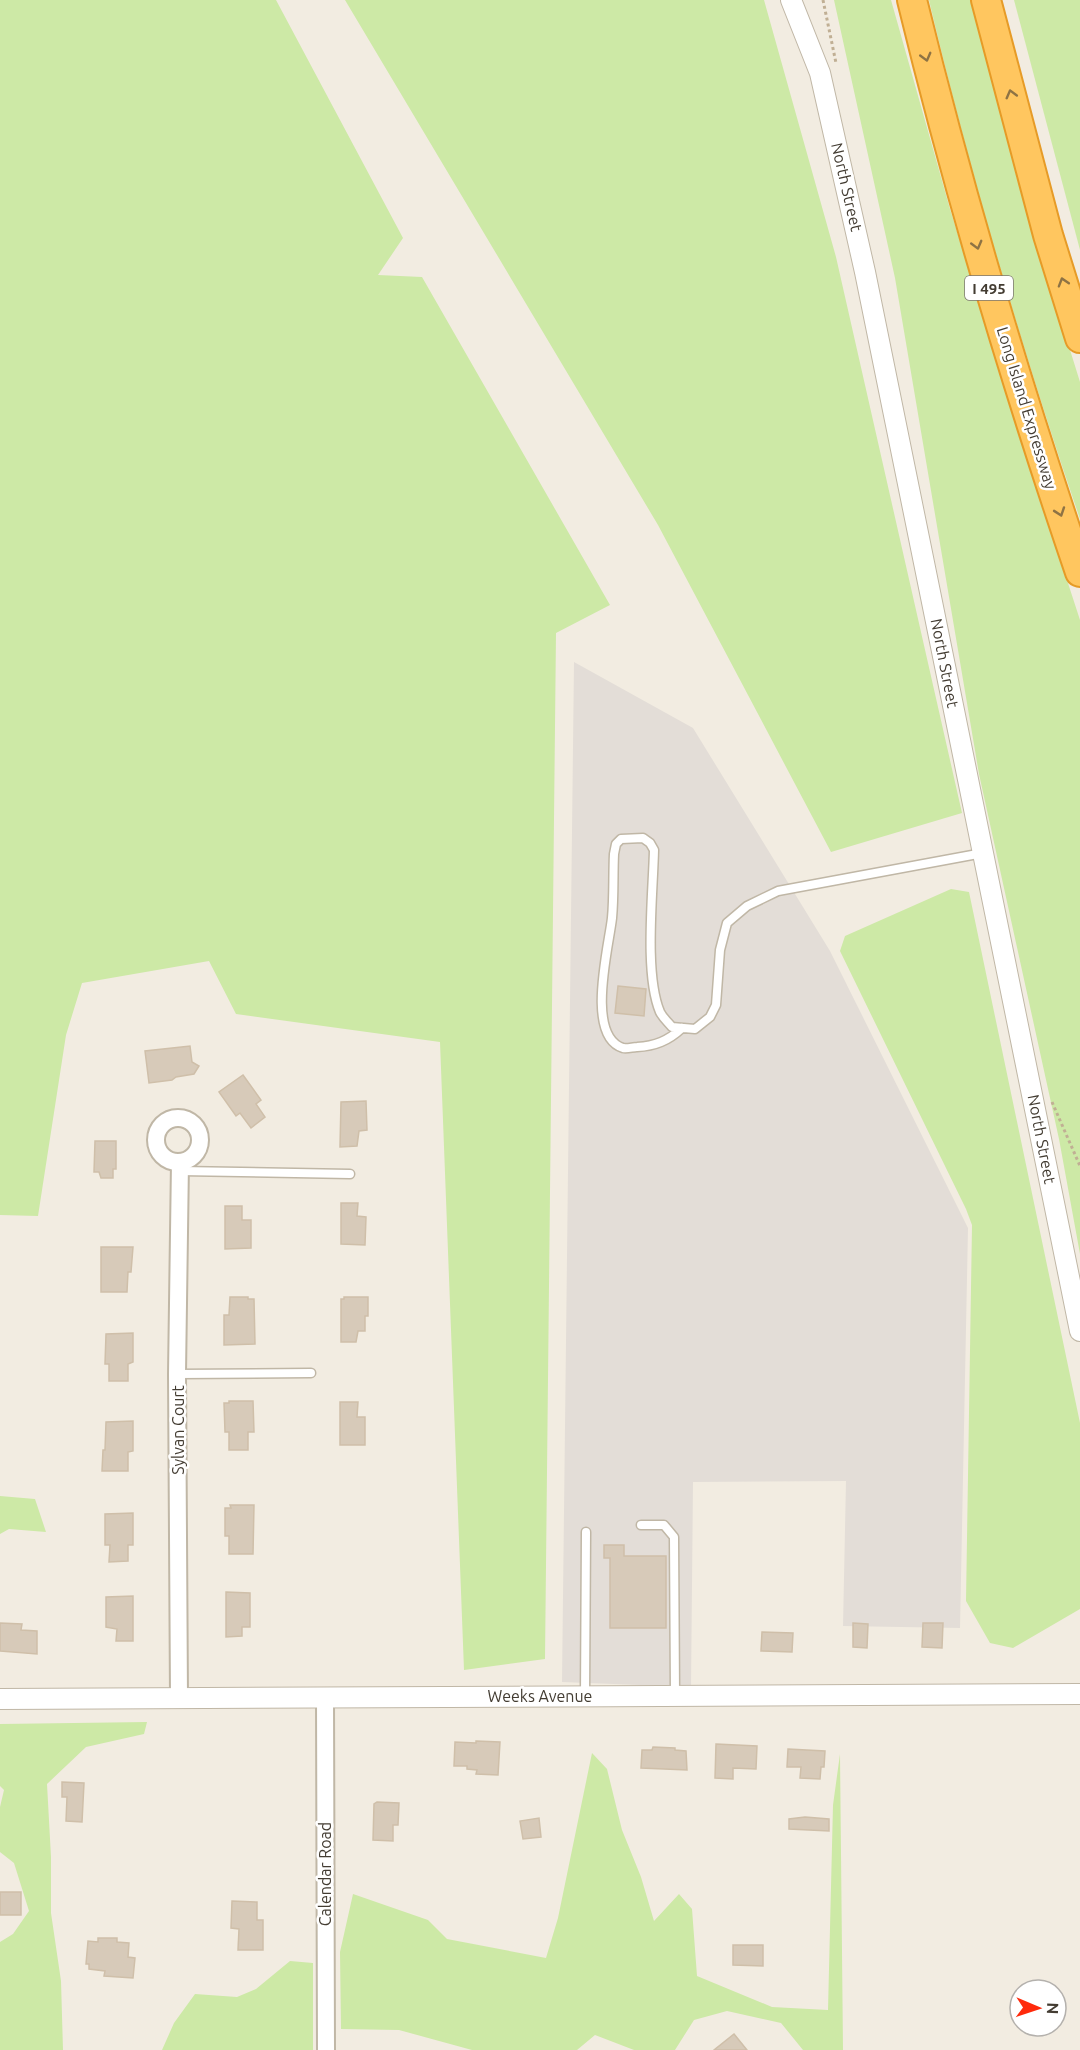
<svg xmlns="http://www.w3.org/2000/svg" width="1080" height="2050" font-family="Ubuntu,sans-serif">
  <rect width="100%" height="100%" fill="#f2ece1"/>
  <path fill="#e3ddd7" d="M574,662L693,728L830,951L968,1228L960,1628L843,1626L846,1481L693,1482L691,1687L562,1682Z"/>
  <g fill="#cde9a6">
    <path d="M0,0H276L403,238L378,275L422,277L610,605L556,633L545,1659L464,1670L440,1042L236,1014L209,961L82,983L66,1035L38,1216L0,1215Z"/>
    <path d="M345,0H764L836,257L962,813L831,852L658,525Z"/>
    <path d="M834,0H891L950,209L1027,457L1080,620V1254L1059,1139L979,774L895,278Z"/>
    <path d="M929,0H971L1018,182L1080,382V519C1022,349 970,175 929,0Z"/>
    <path d="M1014,0H1080V250Z"/>
    <path d="M951,889L969,892L1080,1423V1609L1013,1648L990,1643L966,1601L972,1225L966,1209L840,951L845,936Z"/>
    <path d="M0,1496L35,1499L46,1532L9,1529L0,1534Z"/>
    <path d="M147,1722L144,1734L86,1747L47,1784L51,1857V1913L61,1981L63,2050H0V1942L13,1934L29,1911L14,1863L0,1852V1807L4,1790L0,1786V1724Z"/>
    <path d="M592,1753L607,1769L622,1830L641,1877L654,1921L679,1894L692,1909L697,1976L772,2007L828,2010L833,1805L840,1754L843,2050H803L781,2023L727,2011L694,2020L675,2050H634L595,2035L577,2050H472L399,2030L341,2029L340,1952L353,1894L428,1920L447,1939L546,1958L558,1918Z"/>
    <path d="M290,1961L313,1963V2050H162L174,2023L195,1994L237,1997L256,1989Z"/>
  </g>
  <g fill="#d7cab9" stroke="#cfbfa9" stroke-width="1.5">
    <path d="M618,986L646,989L644,1016L615,1013Z"/>
    <path d="M190,1046L192,1062L199,1066L194,1074L176,1077L172,1080L149,1083L145,1051Z"/>
    <path d="M243,1075L261,1100L256,1104L265,1117L251,1128L240,1113L236,1116L219,1092Z"/>
    <path d="M366,1101L367,1130L359,1131L357,1146L340,1147L341,1102Z"/>
    <path d="M95,1141H116V1169H113V1178H101L99,1172H94Z"/>
    <path d="M341,1203H358L357,1216L366,1217L365,1245L341,1244Z"/>
    <path d="M225,1206H242V1220H251V1248L225,1249Z"/>
    <path d="M101,1247H133L131,1272H128L127,1292H101Z"/>
    <path d="M230,1297H248V1299H254L255,1344L224,1345V1315H229Z"/>
    <path d="M344,1297H368V1316H365V1331H358L356,1342H341V1299H344Z"/>
    <path d="M133,1333V1362L128,1364V1381H109V1364H105L106,1334Z"/>
    <path d="M229,1401H253L254,1432H248V1450H229V1432H225L224,1403H229Z"/>
    <path d="M340,1402H358L357,1417H365V1445H340Z"/>
    <path d="M133,1421V1451L128,1452V1471H102L103,1450H105L106,1422Z"/>
    <path d="M230,1505H254L253,1554H229V1536H225V1508H231Z"/>
    <path d="M133,1513V1545H128V1561L109,1562L110,1545H105V1514Z"/>
    <path d="M604,1545H624V1556H666V1628H610V1558H604Z"/>
    <path d="M226,1592L250,1593V1627H242V1636L226,1637Z"/>
    <path d="M133,1596V1641H116L117,1629L106,1627V1597Z"/>
    <path d="M0,1623L22,1624L21,1630L37,1631V1654L0,1651Z"/>
    <path d="M853,1623L868,1624L867,1648L853,1647Z"/>
    <path d="M923,1623H943L942,1648L922,1647Z"/>
    <path d="M762,1632L793,1633L792,1652L761,1651Z"/>
    <path d="M476,1741L500,1742L498,1775L476,1774L477,1770L467,1769V1766H454L455,1742L476,1743Z"/>
    <path d="M716,1744L757,1746L756,1769L733,1768V1779L715,1778Z"/>
    <path d="M653,1747L675,1748V1750L686,1751L687,1770L641,1768L642,1750H652Z"/>
    <path d="M788,1749L825,1751L824,1767H821L820,1779L800,1778L801,1767H787Z"/>
    <path d="M62,1782L84,1783L82,1822L66,1821L67,1797H62Z"/>
    <path d="M377,1802L399,1803L398,1825H393V1841L373,1840L374,1804Z"/>
    <path d="M805,1817L829,1819V1831L789,1829V1819Z"/>
    <path d="M539,1818L541,1837L523,1839L520,1821Z"/>
    <rect x="0" y="1892" width="21" height="23"/>
    <path d="M232,1901L257,1902V1920H263V1950H238L239,1929L231,1928Z"/>
    <path d="M98,1938H117V1942L129,1943L128,1957L135,1958L133,1978L104,1976L105,1971L89,1969V1964H86L88,1941L98,1942Z"/>
    <path d="M733,1945H763V1966L733,1965Z"/>
    <path d="M734,2034L747,2050H714Z"/>
  </g>
  <g fill="none" stroke-linecap="round" stroke-linejoin="round">
    <defs>
      <g id="service">
        <path d="M682,1028C668,1041 655,1046 637,1047C633,1047 627,1049 623,1048C585,1036 609,946 612,918C614,897 613,875 614,854L616,844L621,839L643,838L650,843L654,850C653,894 644,974 660,1012C663,1018 668,1022 672,1027L695,1029L710,1017L716,1005L720,950L727,923L747,906L778,891L983,853"/>
        <path d="M180,1171L350,1174"/>
        <path d="M177,1374L311,1373"/>
        <path d="M641,1525H664L674,1537L675,1695"/>
        <path d="M585,1696L586,1532"/>
      </g>
      <g id="minor">
        <circle cx="178" cy="1140" r="22"/>
        <path d="M325,1697L326,2050"/>
        <path d="M179,1698L177,1374L180,1162"/>
      </g>
      <g id="tertiary">
        <path d="M791,0L820,73L865,272L1080,1331"/>
        <path d="M0,1699L1080,1694"/>
      </g>
      <g id="motorway">
        <path d="M912,0C959,193 1016,384 1080,572"/>
        <path d="M986,0L1048,235L1080,338"/>
      </g>
    </defs>
    <use href="#service" stroke="#c0b7a6" stroke-width="11"/>
    <use href="#minor" stroke="#c0b7a6" stroke-width="20"/>
    <use href="#tertiary" stroke="#c0b7a6" stroke-width="22"/>
    <use href="#motorway" stroke="#e69b27" stroke-width="32"/>
    <g stroke="#c0af94" stroke-width="3" stroke-dasharray="3 3" stroke-linecap="butt">
      <path d="M823,0L836,63"/>
      <path d="M1052,1102L1080,1166"/>
    </g>
    <use href="#service" stroke="#fff" stroke-width="8"/>
    <use href="#minor" stroke="#fff" stroke-width="16"/>
    <use href="#tertiary" stroke="#fff" stroke-width="20"/>
    <use href="#motorway" stroke="#ffc65f" stroke-width="28"/>
  </g>
  <defs><path id="oneway-chevron" d="M-2-3.5L2.5 0L-2 3.5" fill="none" stroke-width="1.6" stroke-linecap="round" stroke-linejoin="round" transform="scale(1.5)"/></defs>
  <g stroke="#8e7344">
    <use href="#oneway-chevron" transform="translate(926 57) rotate(75)"/>
    <use href="#oneway-chevron" transform="translate(1011 94) rotate(-105)"/>
    <use href="#oneway-chevron" transform="translate(977 245) rotate(75)"/>
    <use href="#oneway-chevron" transform="translate(1063 282) rotate(-107)"/>
    <use href="#oneway-chevron" transform="translate(1060 512) rotate(71)"/>
  </g>
  <g text-anchor="middle" dominant-baseline="central" stroke-width="5" stroke-linejoin="round" paint-order="stroke">
    <rect fill="#fff" stroke="#7b7670" stroke-width="1.5" x="965" y="276" width="48" height="24" rx="4.5"/>
    <g font-size="15" font-weight="bold" fill="#433c32">
      <text x="989" y="288">I 495</text>
    </g>
    <g font-size="16" fill="#433c32" stroke="#fff">
      <text transform="translate(847 187) rotate(77)">North Street</text>
      <text transform="translate(1027 408) rotate(73)">Long Island Expressway</text>
      <text transform="translate(945 663) rotate(79)">North Street</text>
      <text transform="translate(1042 1139) rotate(79)">North Street</text>
      <text transform="translate(178 1430) rotate(-90)">Sylvan Court</text>
      <text x="540" y="1696">Weeks Avenue</text>
      <text transform="translate(325 1874) rotate(-90)">Calendar Road</text>
    </g>
  </g>
  <g transform="translate(1038 2008) rotate(92)"><circle r="28" fill="#ffffff" stroke="#b4b1ad" stroke-width="1.5"/>
  <path d="M0-4.5L10 22L0 15L-10 22Z" fill="#ff2a0b"/>
  <text y="-9" font-size="16" font-weight="bold" text-anchor="middle" fill="#433c32">N</text>
  </g>
</svg>
